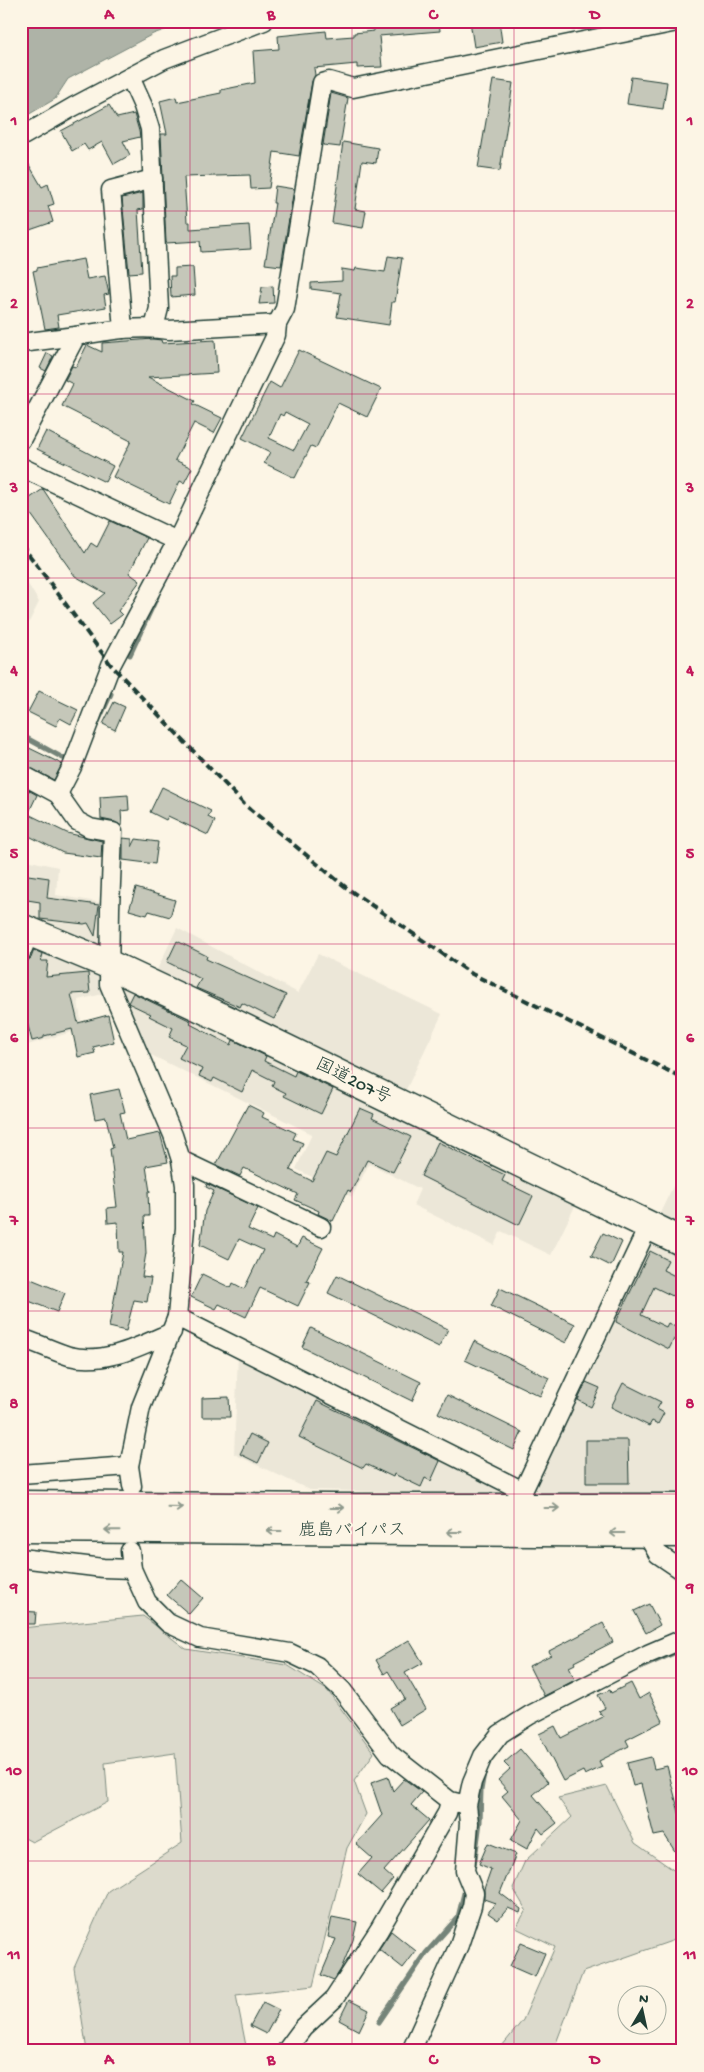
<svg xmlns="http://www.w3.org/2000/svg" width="704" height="2072" font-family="'Gochi Hand','Klee One',sans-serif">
  <rect width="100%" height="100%" fill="#fcf5e5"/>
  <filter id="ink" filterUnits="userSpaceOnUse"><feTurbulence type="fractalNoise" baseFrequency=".02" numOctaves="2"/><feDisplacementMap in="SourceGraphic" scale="10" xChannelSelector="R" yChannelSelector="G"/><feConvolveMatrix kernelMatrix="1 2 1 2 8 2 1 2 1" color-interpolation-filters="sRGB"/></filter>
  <g filter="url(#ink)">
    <g fill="#ece7d8">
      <path d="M21,573L39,602L21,638Z"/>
      <path d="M21,859L58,867L56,895L115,905L114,955L21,916Z"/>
      <path d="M177,928L298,993L318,954L442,1014L404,1094L155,974Z"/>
      <path d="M21,942L114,981L575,1206L551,1255L501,1231L494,1245L413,1205L420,1189L369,1164L352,1197L296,1169L312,1134L147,1053L115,991L78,1000L82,1029L21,1047Z"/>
      <path d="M683,1166V1229L658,1217Z"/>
      <path d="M649,1239L683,1256V1493H540L530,1489Z"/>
      <path d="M238,1355L505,1487L496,1494L310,1490L234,1454Z"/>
    </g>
    <g fill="#dcdacc" stroke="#7e8c80">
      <path d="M143,1616L186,1649L287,1665L327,1690L374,1753L354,1781L366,1814L347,1848L313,1986L236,1995L247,2051H87L74,1968L108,1891L182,1843L175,1753L105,1763L108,1802L32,1842L21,1836V1628Z"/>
      <path d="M607,1786L635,1843L679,1874L683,1873V1937L583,1972L553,2051H498L523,2020L555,1947L516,1928L526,1910L513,1888L525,1861L572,1817L558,1798Z"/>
    </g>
    <path fill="#aeb3a7" stroke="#758479" d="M21,21H190L153,34L68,79L55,99L21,119Z"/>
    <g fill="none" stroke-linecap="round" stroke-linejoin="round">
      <g stroke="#758479" stroke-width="5">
        <path d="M130,655L157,597"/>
        <path d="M98,722L111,694"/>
        <path d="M21,735L63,758"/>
        <path d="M640,1668L683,1649"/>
        <path d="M474,1866L480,1822L481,1790L484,1773"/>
        <path d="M379,2022L426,1953L458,1917L466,1885"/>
      </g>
    </g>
    <g fill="#c5c7b9" stroke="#1f3d34" fill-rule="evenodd">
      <path d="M374,21H439L440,31L379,36L382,67L357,68V64L314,68L315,75L312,81L299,156L274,152L269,188L251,189L250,175L184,177L187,222H190V229L249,225L251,249L201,252L200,241L166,243L161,134H167L160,101L176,97L177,102L221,93V90L255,83L253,51L279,49L278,36L326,31L327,38L354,36V33L374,31Z"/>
      <path d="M470,21H499L502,42L474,47Z"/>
      <path d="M631,77L667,82L663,109L627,104Z"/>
      <path d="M493,80L513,83L500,171L478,168Z"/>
      <path d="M331,93L348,98L340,147L323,145Z"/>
      <path d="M109,105L117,118L134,114L139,131L140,137L123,141L130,155L114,164L102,142L88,150L84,144L72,151L61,131Z"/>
      <path d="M343,142L378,148L376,163L362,161L355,209L366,211L363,228L332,223Z"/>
      <path d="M21,151L42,187L48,184L54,204L48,206L53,222L24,232L21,224Z"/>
      <path d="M275,186L294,189L281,266L265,264L275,203H273Z"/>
      <path d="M143,193V209L138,210L142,272L129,273L122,198Z"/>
      <path d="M388,256L402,258L395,302H392L389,325L337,317L341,293L311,289V283L342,281V269L355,271L356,268L385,272Z"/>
      <path d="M83,259L87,279L105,276L109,294L104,295L106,307L57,315L59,327L45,329L33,271L37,270V268Z"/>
      <path d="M193,267L195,295L171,297L170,276H175V268Z"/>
      <path d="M273,286L274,303L259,304L262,287Z"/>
      <path d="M153,339L161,340L162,343L215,340L217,373L148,377L195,401L193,404L222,418L214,433L194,423L175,460L192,468L184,483L180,481L169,504L113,477L131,441L62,406L73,384L65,380L72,366L76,367L87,345L102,352V343Z"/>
      <path d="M299,350L381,389L367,417L338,403L316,448L311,446L295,478L264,463L270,452L242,438L270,382L280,388ZM285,412L308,424L294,450L269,438L280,414L283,416Z"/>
      <path d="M47,353L53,356L46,371L40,368Z"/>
      <path d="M46,431L113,466L105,482L37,449Z"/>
      <path d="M43,489L85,553L91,543L97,547L110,521L147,538L129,573L140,581L118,611L122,615L110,624L93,603L105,593L75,576L23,503Z"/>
      <path d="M39,691L78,710L71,724L60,718L56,726L28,712Z"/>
      <path d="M114,702L125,707L115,730L103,724Z"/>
      <path d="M21,744L62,764L54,780L21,763Z"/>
      <path d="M21,786L37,795L28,814L67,833L102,841L101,858L63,853L21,832Z"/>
      <path d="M162,787L211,811L208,817L215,821L208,835L168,816L166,820L150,812Z"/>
      <path d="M128,795L129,810L121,811L122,826L115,822L101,819L100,797Z"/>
      <path d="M123,838L132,839V847L136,839L158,842L155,864L123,860Z"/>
      <path d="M21,874L49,878L47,898L99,905L95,936L88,923L84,924L40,919V902L21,899Z"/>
      <path d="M136,888L175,900L170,917L149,911L147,915L129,910Z"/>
      <path d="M177,941L207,956L206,959L286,995L274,1019L242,1003L240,1007L196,988L201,979L167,962Z"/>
      <path d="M34,950L43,954L41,961H48L46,977L88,973L90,993L71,994L78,1023L108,1015L114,1042L93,1047L95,1053L78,1057L72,1029L44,1036V1038L32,1041L21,999V974L25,962L31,958Z"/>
      <path d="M133,993L191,1021L190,1024L231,1045L233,1040L266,1056L264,1061L294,1076L296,1071L333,1089L321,1114L284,1096L286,1093L272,1086L274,1081L252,1070L242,1092L214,1078L212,1082L199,1076L202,1069L179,1058L186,1045L169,1037L173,1028L149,1016L151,1014L128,1003Z"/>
      <path d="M119,1089L125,1112L120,1113L126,1140L160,1133L168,1162L146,1166L150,1192H148L149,1216H144L146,1253L142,1277L151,1278L147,1302L134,1300L126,1331L109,1327L123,1252H119L118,1222L108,1223L107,1208L117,1207L110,1149L113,1148L106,1117L95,1119L90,1095Z"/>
      <path d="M248,1105L264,1113L262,1117L296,1133L293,1139L303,1143L290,1170L312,1181L326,1153L336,1157L360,1108L374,1114L372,1118L411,1137L393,1172L367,1160L351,1192L348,1190L333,1221L318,1214L319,1211L295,1200L298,1194L244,1168L240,1176L216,1165Z"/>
      <path d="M438,1142L505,1175L502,1181L533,1196L519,1225L421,1176Z"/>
      <path d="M207,1184L258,1208L248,1229L272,1240L274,1235L297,1247L302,1238L323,1248L306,1281L310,1282L298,1306L260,1288L246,1317L219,1304L216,1309L191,1297L202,1274L231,1288L233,1283L244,1289L263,1250L239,1239L229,1259L200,1245L205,1211L214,1191L206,1187Z"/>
      <path d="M603,1233L622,1242L611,1266L591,1256Z"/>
      <path d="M650,1251L668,1260L663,1270L683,1280V1301L654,1287L641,1315L666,1327L668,1323L679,1329L669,1349L616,1322Z"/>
      <path d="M21,1275L65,1293L57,1312L21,1298Z"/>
      <path d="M337,1275L448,1329L439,1347L328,1293Z"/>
      <path d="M500,1288L575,1324L566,1343L491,1306Z"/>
      <path d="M311,1328L421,1382L412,1401L302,1347Z"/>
      <path d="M474,1341L549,1378L540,1396L465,1360Z"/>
      <path d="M586,1382L600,1388L591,1407L578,1400Z"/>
      <path d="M623,1383L661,1402L657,1409L664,1413L658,1424L652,1421L649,1426L611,1407Z"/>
      <path d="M447,1395L522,1432L514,1450L438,1413Z"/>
      <path d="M229,1397L230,1417H202V1398Z"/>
      <path d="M317,1401L440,1461L431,1481L425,1478L421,1487L394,1474L393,1477L366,1464L363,1468L299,1437Z"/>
      <path d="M250,1434L268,1443L258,1463L240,1454Z"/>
      <path d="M586,1440H628L629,1483H586Z"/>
      <path d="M181,1579L203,1598L189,1614L167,1595Z"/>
      <path d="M649,1604L660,1625L646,1633L634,1611Z"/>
      <path d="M21,1611L36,1612L35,1624H21Z"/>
      <path d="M603,1623L613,1642L574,1662L575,1664L569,1667L575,1680L544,1696L529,1666L551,1655L549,1651Z"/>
      <path d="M409,1640L423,1663L405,1673L426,1709L400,1725L390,1708L405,1699L388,1671L384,1674L376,1660Z"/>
      <path d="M631,1683L639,1699L649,1693L663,1721L626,1740L629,1746L599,1761L602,1767L585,1775L583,1771L563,1781L539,1734L555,1726L561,1738L603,1717L599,1711L605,1708L598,1695L610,1690L611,1693Z"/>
      <path d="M520,1749L548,1782L533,1795L557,1823L543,1834L538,1828L527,1849L511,1840L522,1820L502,1796L508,1791L498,1780L510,1769L504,1763Z"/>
      <path d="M651,1757L654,1769L667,1766L683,1828V1864L664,1834L654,1836L641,1784L633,1786L627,1763Z"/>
      <path d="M388,1777L393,1791L404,1779L422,1792L411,1805L429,1820L384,1871L393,1879L381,1893L358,1874L372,1858L356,1844L382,1815L371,1783Z"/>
      <path d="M488,1843L516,1854L500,1893L521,1909L520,1913L508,1908L498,1920L488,1913L495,1903L484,1899V1889L491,1869L479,1864Z"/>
      <path d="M332,1917L357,1922L353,1940L341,1969L334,1980L321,1975L336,1939L328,1937Z"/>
      <path d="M391,1931L416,1951L403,1968L379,1949Z"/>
      <path d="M521,1943L545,1953L535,1977L510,1966Z"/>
      <path d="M349,2000L369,2010L359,2031L339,2020Z"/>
      <path d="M263,2002L279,2010L266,2034L250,2026Z"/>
    </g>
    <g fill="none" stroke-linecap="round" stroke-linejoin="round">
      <defs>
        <g id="street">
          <path d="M130,77L143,106L150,129L159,308L154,328"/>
          <path d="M21,137L73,107L164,59L264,21"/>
          <path d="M123,329L111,190L153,179"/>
          <path d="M21,343L76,336"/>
          <path d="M21,440L76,336C107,331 138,325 169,330L277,324"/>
          <path d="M21,467L177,541"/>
          <path d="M21,774L58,794L77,821L90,828L113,832L110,908L109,984L173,1135L181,1160L185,1185V1228L177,1317L141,1407L129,1466L132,1486"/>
          <path d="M58,794L72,767L111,665L177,541L276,335L277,324L285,309L322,83L329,81L353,88L682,21"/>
          <path d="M21,953L30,932"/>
          <path d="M181,1160L321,1227"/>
          <path d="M177,1317L523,1491"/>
          <path d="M21,1338C37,1343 53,1351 69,1356C105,1365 140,1346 172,1332"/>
          <path d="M21,1474L129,1466"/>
          <path d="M522,1502L523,1491L649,1225"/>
          <path d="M646,1533L658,1554L683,1571"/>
          <path d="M130,1551L132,1569L147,1602L168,1623L200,1638L290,1653L317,1666L342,1690L390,1754L450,1801L467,1805"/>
          <path d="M21,1558L103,1568L132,1569"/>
          <path d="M286,2051L303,2028L334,1999L379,1930L447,1813L450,1801"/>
          <path d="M411,2051L459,1945L472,1906L474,1893L465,1871L469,1823L467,1805L472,1782L483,1756L500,1734L530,1715L648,1654L683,1639"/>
        </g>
        <g id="highway">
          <path d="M21,928L110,965L225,1019L683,1242"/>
          <path d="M21,1505L331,1508H683"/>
          <path d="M21,1528L683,1533"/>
        </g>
      </defs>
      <use href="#street" stroke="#1f3d34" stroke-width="21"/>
      <use href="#highway" stroke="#1f3d34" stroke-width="31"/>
      <use href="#street" stroke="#fcf5e5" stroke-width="18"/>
      <use href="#highway" stroke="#fcf5e5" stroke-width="28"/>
      <path stroke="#1f3d34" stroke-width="4" stroke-dasharray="8 4" stroke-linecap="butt" d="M21,544L111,665L245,805L348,889L472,974L683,1078"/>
    </g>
    <defs><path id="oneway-shaft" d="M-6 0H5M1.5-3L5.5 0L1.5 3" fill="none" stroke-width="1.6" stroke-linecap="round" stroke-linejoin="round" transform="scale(1.25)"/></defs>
    <g stroke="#8e998c">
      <use href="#oneway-shaft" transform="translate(175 1507) rotate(1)"/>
      <use href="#oneway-shaft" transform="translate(337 1508)"/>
      <use href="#oneway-shaft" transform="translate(552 1508)"/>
      <use href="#oneway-shaft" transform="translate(112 1530) rotate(-179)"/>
      <use href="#oneway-shaft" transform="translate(274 1531) rotate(-180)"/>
      <use href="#oneway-shaft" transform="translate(454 1532) rotate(-180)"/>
      <use href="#oneway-shaft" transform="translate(617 1533) rotate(-180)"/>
    </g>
  </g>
  <path fill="none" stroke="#c2185b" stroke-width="1" stroke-opacity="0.55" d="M190,21V2051M352,21V2051M514,21V2051M21,211H683M21,394H683M21,578H683M21,761H683M21,944H683M21,1128H683M21,1311H683M21,1494H683M21,1678H683M21,1861H683"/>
  <g text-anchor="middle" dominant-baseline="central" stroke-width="4" stroke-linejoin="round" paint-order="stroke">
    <g font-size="18" fill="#1f3d34" stroke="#fcf5e5">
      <text transform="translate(353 1082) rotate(26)">国道207号</text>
      <text x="352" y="1531">鹿島バイパス</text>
    </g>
  </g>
  <rect width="704" height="2072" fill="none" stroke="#fcf5e5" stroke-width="55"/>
  <g transform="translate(642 2010) rotate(9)"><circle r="24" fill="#fcf5e5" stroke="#a4ab9e"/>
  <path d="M0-4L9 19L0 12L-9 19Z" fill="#1f3d34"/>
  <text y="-8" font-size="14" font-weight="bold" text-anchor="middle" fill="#1f3d34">N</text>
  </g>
  <rect x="28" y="28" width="648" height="2016" fill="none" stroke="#c2185b" stroke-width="2"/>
  <g font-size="16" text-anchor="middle" font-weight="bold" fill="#c2185b">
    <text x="109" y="19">A</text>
    <text x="271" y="19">B</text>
    <text x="433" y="19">C</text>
    <text x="595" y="19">D</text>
    <text x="14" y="125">1</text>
    <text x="690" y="125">1</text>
    <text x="14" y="308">2</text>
    <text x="690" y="308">2</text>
    <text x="14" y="492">3</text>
    <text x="690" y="492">3</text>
    <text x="14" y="675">4</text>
    <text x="690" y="675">4</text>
    <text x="14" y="858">5</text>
    <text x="690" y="858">5</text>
    <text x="14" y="1042">6</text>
    <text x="690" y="1042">6</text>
    <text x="14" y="1225">7</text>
    <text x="690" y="1225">7</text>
    <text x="14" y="1408">8</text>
    <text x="690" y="1408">8</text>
    <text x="14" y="1592">9</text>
    <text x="690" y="1592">9</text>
    <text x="14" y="1775">10</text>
    <text x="690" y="1775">10</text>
    <text x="14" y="1959">11</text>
    <text x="690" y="1959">11</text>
    <text x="109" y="2064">A</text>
    <text x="271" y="2064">B</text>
    <text x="433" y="2064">C</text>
    <text x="595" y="2064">D</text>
  </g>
</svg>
